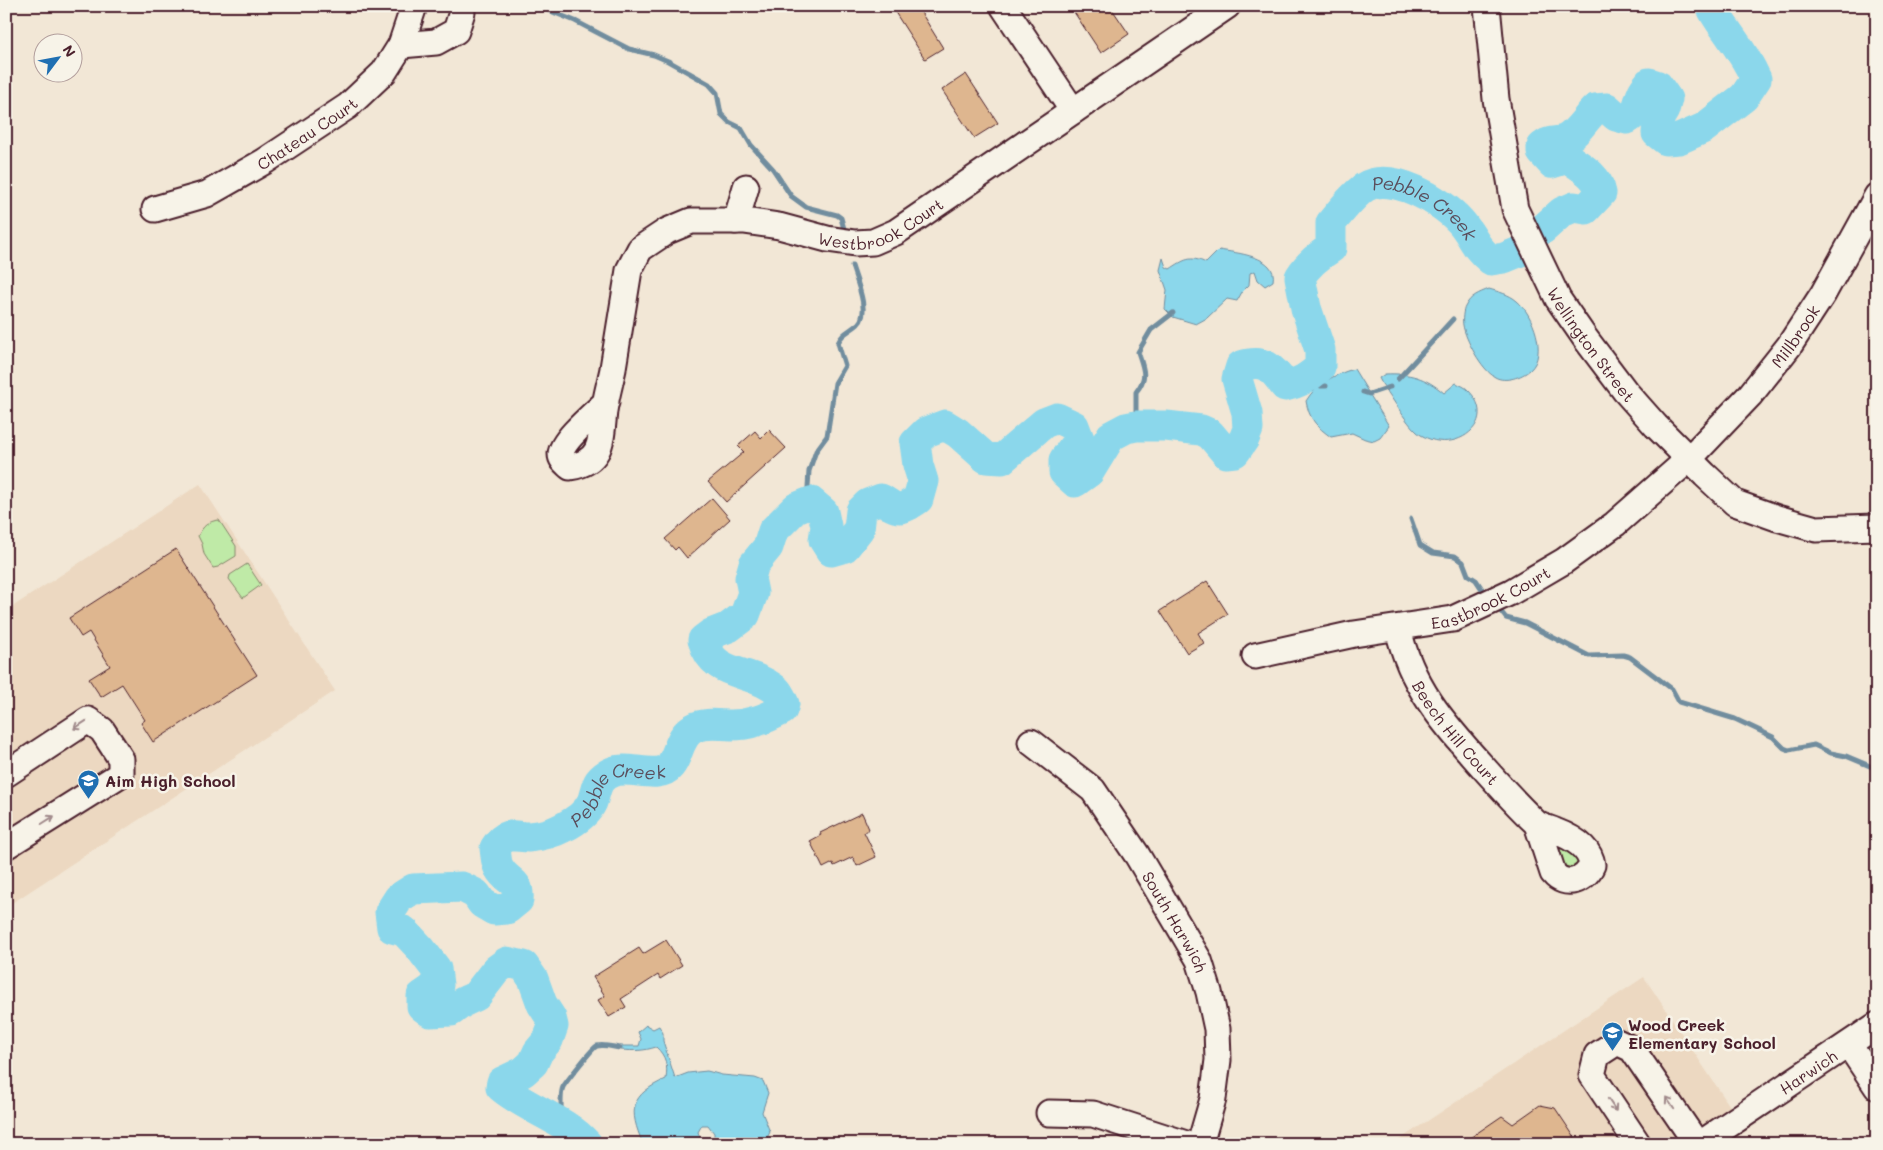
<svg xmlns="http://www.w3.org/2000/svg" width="1883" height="1150" font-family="Mali,sans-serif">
  <rect width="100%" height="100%" fill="#f2e7d6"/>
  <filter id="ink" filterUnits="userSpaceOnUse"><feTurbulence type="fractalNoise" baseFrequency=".02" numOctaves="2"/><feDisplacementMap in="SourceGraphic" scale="10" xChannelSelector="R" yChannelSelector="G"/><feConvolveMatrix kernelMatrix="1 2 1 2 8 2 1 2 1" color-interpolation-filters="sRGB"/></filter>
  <g filter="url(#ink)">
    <g fill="#ecd8c1">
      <path d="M200,484L335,691L6,907V611Z"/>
      <path d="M1644,977L1745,1129L1736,1135L1742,1144H1393Z"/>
    </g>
    <g fill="#bfeaa7" stroke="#848469">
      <path d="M219,520L236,546V556L218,567L213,568L204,554L202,544L198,536C203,526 208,521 219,520Z"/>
      <path d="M247,564L261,585L243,598L229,579L230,575Z"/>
      <path d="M1551,838L1585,864L1566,876Z"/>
    </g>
    <g fill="#8bd7eb" stroke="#718d9e">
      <path d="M1219,250C1236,253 1278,256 1273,281L1265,286L1258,280L1255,271L1250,273L1249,285L1242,292L1237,301L1227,299L1207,318L1196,324L1173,317L1165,309L1167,290L1160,270L1163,258L1166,267L1170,269C1184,260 1190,255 1206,263Z"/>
      <path d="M1489,289C1499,292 1509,294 1517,301C1533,314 1548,354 1530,370C1522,377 1505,383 1495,377C1482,370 1465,339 1463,325C1462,321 1463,310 1465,307C1470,296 1479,293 1489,289Z"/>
      <path d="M1354,369L1389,426L1380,438L1374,441L1365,439L1352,433L1331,437C1317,427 1309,419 1306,401C1316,384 1335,374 1354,369Z"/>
      <path d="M1385,374C1410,373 1425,377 1444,393L1456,383C1460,385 1466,387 1469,391C1499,422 1456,456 1421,435C1408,427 1392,397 1382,384L1379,378Z"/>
      <path d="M646,1025L653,1029L659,1026L663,1033V1041L675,1078L688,1073L707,1071L722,1075L755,1078L763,1081L768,1093L762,1112L770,1132L764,1144H714V1133L708,1125H702L698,1132L702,1144H643C628,1109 630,1095 666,1079C668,1066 666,1056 656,1047C644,1051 634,1051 621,1050L620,1046H639L641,1039L638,1032Z"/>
    </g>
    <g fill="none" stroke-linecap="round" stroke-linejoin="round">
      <g stroke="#718d9e" stroke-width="5">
        <path d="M538,6L575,21L629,49L654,55L668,61L709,84L717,93L721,114L729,122L741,128L751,145L773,169L791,196L806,207L837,215L841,218L844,229"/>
        <path d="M1310,377L1321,386H1326"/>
        <path d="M1398,379L1453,319"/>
        <path d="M1363,392L1369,394L1390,387"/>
        <path d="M1136,426V392C1148,377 1144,370 1138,352L1151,330L1173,313"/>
        <path d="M807,503L809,471L816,451L827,436L835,383L845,366L838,343C842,333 850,331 858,324C871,312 856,280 852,266"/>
        <path d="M1411,519L1420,545L1433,553L1455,556L1463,562L1468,575L1476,580L1482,589"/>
        <path d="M1498,608L1506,618L1525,623L1589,656L1623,655L1630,657L1672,689L1679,702L1735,719L1773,737L1784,748L1789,750L1814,745L1831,753L1846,756L1877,769"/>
        <path d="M562,1125C562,1115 559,1096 563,1087C566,1082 593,1047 597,1046C604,1044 613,1047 620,1048"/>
      </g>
      <g stroke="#8bd7eb" stroke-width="31">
        <path d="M1543,229L1562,212L1574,207L1586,209L1601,193C1598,176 1581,167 1568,158L1552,163L1542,152V147C1549,140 1555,143 1564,140C1576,135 1586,118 1595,109L1607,108L1616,116L1627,119C1639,112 1637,105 1642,94C1643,90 1647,86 1649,83L1658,86L1667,99L1664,110L1658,120L1657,133L1666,140L1679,139L1704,128L1744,97L1756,79C1749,63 1739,48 1729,34C1722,24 1716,17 1711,6"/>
        <path id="s1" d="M587,1144C565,1119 527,1109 501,1087L502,1082L523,1072L533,1063L538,1052L548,1040L553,1026L551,1018L542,1004L533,979L524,966L507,962L496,970L476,996L463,1002L451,1011L430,1012L422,1006V996L438,985L436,969L420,948L404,931L392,928L390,912L399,898L413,889L462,887L476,894L482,903L494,910L507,909L518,900C520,879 507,883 499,868C496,863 496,855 495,848C498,843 502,838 509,836C515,835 522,837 528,837C541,836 553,833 564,827C574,822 587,813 592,802C597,789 595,779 612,772C629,765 659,780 670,766C679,755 679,735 694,728C705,722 719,725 731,725C750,725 765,719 782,710L784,704C782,700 780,694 776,690C774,688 770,686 767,684C741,669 713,675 703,640L711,634L729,627L745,615L753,593L750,578L754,564L768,547L773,531L796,508L811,502L823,512L826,526L824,540L831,551L845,547L859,529L861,511L868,504L881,499C899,511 900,511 918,499L923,481L918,465L915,443L926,432L945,425L958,433L986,458L1002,459L1044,423L1057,418L1074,426L1079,439L1064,460V472L1075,482L1089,472L1111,436L1126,428L1136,426H1166L1201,430L1210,434L1226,453L1235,452L1244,439L1248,429L1247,413L1237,379L1241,366C1264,359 1272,367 1285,386C1300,383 1309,377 1320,367V350L1306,308L1300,277C1308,264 1318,256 1331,248V223C1341,211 1352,196 1365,187C1391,171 1442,201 1460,221C1473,235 1473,246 1491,260L1504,258L1521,251"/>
      </g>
    </g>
    <g fill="#deb68f" stroke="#4a1f2b">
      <path d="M891,6H917L943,48L925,59Z"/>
      <path d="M1070,6H1110L1129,34L1101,53Z"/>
      <path d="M966,74L998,123L974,138L942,90Z"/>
      <path d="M769,430L786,448L726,502L708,482L744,452L738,446L755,431L761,438Z"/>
      <path d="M712,498L730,519L687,558L678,547L675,550L665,539Z"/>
      <path d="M176,549L257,675L153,742L141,723L145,720L122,684L101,697L89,679L110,666L89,632L81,637L69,618Z"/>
      <path d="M1207,581L1228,614L1198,633L1204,643L1187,653L1160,611Z"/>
      <path d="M862,813L869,829L864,832L876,857L857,866L853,857L834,866L833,863L823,868L810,841L821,835L820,833Z"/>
      <path d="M666,940L682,965L660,979L658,975L621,999L626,1007L609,1017L598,1000L605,996L593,977L639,948L643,954Z"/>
      <path d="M1540,1105L1555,1108L1579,1144H1461L1502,1116L1513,1124Z"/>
    </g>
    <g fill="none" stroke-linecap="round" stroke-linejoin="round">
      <defs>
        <g id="minor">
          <path d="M1003,6L1073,111"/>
          <path id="s2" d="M1487,6L1496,99L1515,209L1558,299L1585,338L1625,391L1656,426L1705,475L1735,503L1777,518L1816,529L1877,527"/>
          <path d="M401,45L436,42L456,31L462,12L460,6"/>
          <path id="s3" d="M155,209L207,194L265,161L348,106L384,72L401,45L414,6"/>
          <path d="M736,221L746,187"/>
          <path id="s4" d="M606,402C596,412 562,440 561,454C561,460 566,463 570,467C603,462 601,439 604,411C606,397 610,383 613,369V368L629,270L640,249L667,231L691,221H744L779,226L827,239L855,243L873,242L896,232L1227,6"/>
          <path id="s5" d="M1398,628C1410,685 1444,724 1482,766C1499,785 1516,804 1535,822C1540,827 1549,828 1555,831C1571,837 1590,847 1592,865C1585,881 1565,888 1553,873L1537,824"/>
          <path id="s6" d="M1255,656L1354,634L1453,619L1511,592L1564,561L1615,524L1689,459L1750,395L1789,346L1823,294L1877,196"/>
          <path id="s7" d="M1031,742L1093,790L1137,855L1199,960L1209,992L1217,1029L1218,1060L1213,1099L1200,1144"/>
          <path d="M6,774L88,720L102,730L121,759V774L6,846"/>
          <path d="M1849,1045L1877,1087"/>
          <path d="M1049,1113L1093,1114L1186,1144"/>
          <path d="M1638,1144L1592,1075L1597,1055L1617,1042L1632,1049L1697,1144"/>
          <path id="s8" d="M1700,1144L1877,1025"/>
        </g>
      </defs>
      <use href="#minor" stroke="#4a1f2b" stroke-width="29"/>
      <use href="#minor" stroke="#f7f3e8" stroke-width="25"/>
    </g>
    <defs><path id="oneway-shaft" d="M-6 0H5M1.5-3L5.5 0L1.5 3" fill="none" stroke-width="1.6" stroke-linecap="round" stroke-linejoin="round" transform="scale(1.25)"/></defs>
    <g stroke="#a0898a">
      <use href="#oneway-shaft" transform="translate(80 725) rotate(147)"/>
      <use href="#oneway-shaft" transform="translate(48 820) rotate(-32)"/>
      <use href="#oneway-shaft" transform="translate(1670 1103) rotate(-124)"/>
      <use href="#oneway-shaft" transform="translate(1612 1105) rotate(56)"/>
    </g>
  </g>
  <defs>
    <symbol id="school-pin" viewBox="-11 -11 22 30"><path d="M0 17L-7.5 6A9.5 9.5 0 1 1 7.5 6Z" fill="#1f6fb2" stroke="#f7f3e8"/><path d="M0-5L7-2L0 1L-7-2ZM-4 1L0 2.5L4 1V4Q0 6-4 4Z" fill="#fff"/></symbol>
  </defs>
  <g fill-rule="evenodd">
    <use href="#school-pin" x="76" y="768" width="25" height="34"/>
    <use href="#school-pin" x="1600" y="1020" width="25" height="34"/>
  </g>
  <g text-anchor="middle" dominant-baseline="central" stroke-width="5" stroke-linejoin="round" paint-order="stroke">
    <g font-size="16" fill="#4a1f2b" stroke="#f7f3e8">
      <text stroke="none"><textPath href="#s3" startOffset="171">Chateau Court</textPath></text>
      <text stroke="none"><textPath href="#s4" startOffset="581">Westbrook Court</textPath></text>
      <text stroke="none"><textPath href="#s6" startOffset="651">Millbrook</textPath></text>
      <text stroke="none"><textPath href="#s2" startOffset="361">Wellington Street</textPath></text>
      <text stroke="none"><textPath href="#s6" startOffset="244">Eastbrook Court</textPath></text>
      <text stroke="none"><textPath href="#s5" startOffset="121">Beech Hill Court</textPath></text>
      <text stroke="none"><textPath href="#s7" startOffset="234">South Harwich</textPath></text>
      <text stroke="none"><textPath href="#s8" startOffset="130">Harwich</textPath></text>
    </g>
    <g font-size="16" font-weight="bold" fill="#4a1f2b" stroke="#f7f3e8" text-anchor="start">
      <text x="105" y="780">Aim High School</text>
      <text x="1628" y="1024">Wood Creek<tspan x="1628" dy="18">Elementary School</tspan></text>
    </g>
    <g font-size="18" font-style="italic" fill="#5a4d5b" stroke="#f7f3e8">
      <text stroke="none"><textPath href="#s1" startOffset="2521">Pebble Creek</textPath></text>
      <text stroke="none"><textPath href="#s1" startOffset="858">Pebble Creek</textPath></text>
    </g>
  </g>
  <rect width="1883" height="1150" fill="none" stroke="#f7f3e8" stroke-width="25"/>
  <rect x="12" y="12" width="1858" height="1125" fill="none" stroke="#4a1f2b" stroke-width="2" filter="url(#ink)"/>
  <g transform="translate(58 58) rotate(58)"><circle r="24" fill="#f7f3e8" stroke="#b29e9c"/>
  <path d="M0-4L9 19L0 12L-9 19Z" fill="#1f6fb2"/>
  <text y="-8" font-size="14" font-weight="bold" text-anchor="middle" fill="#4a1f2b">N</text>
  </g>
</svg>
